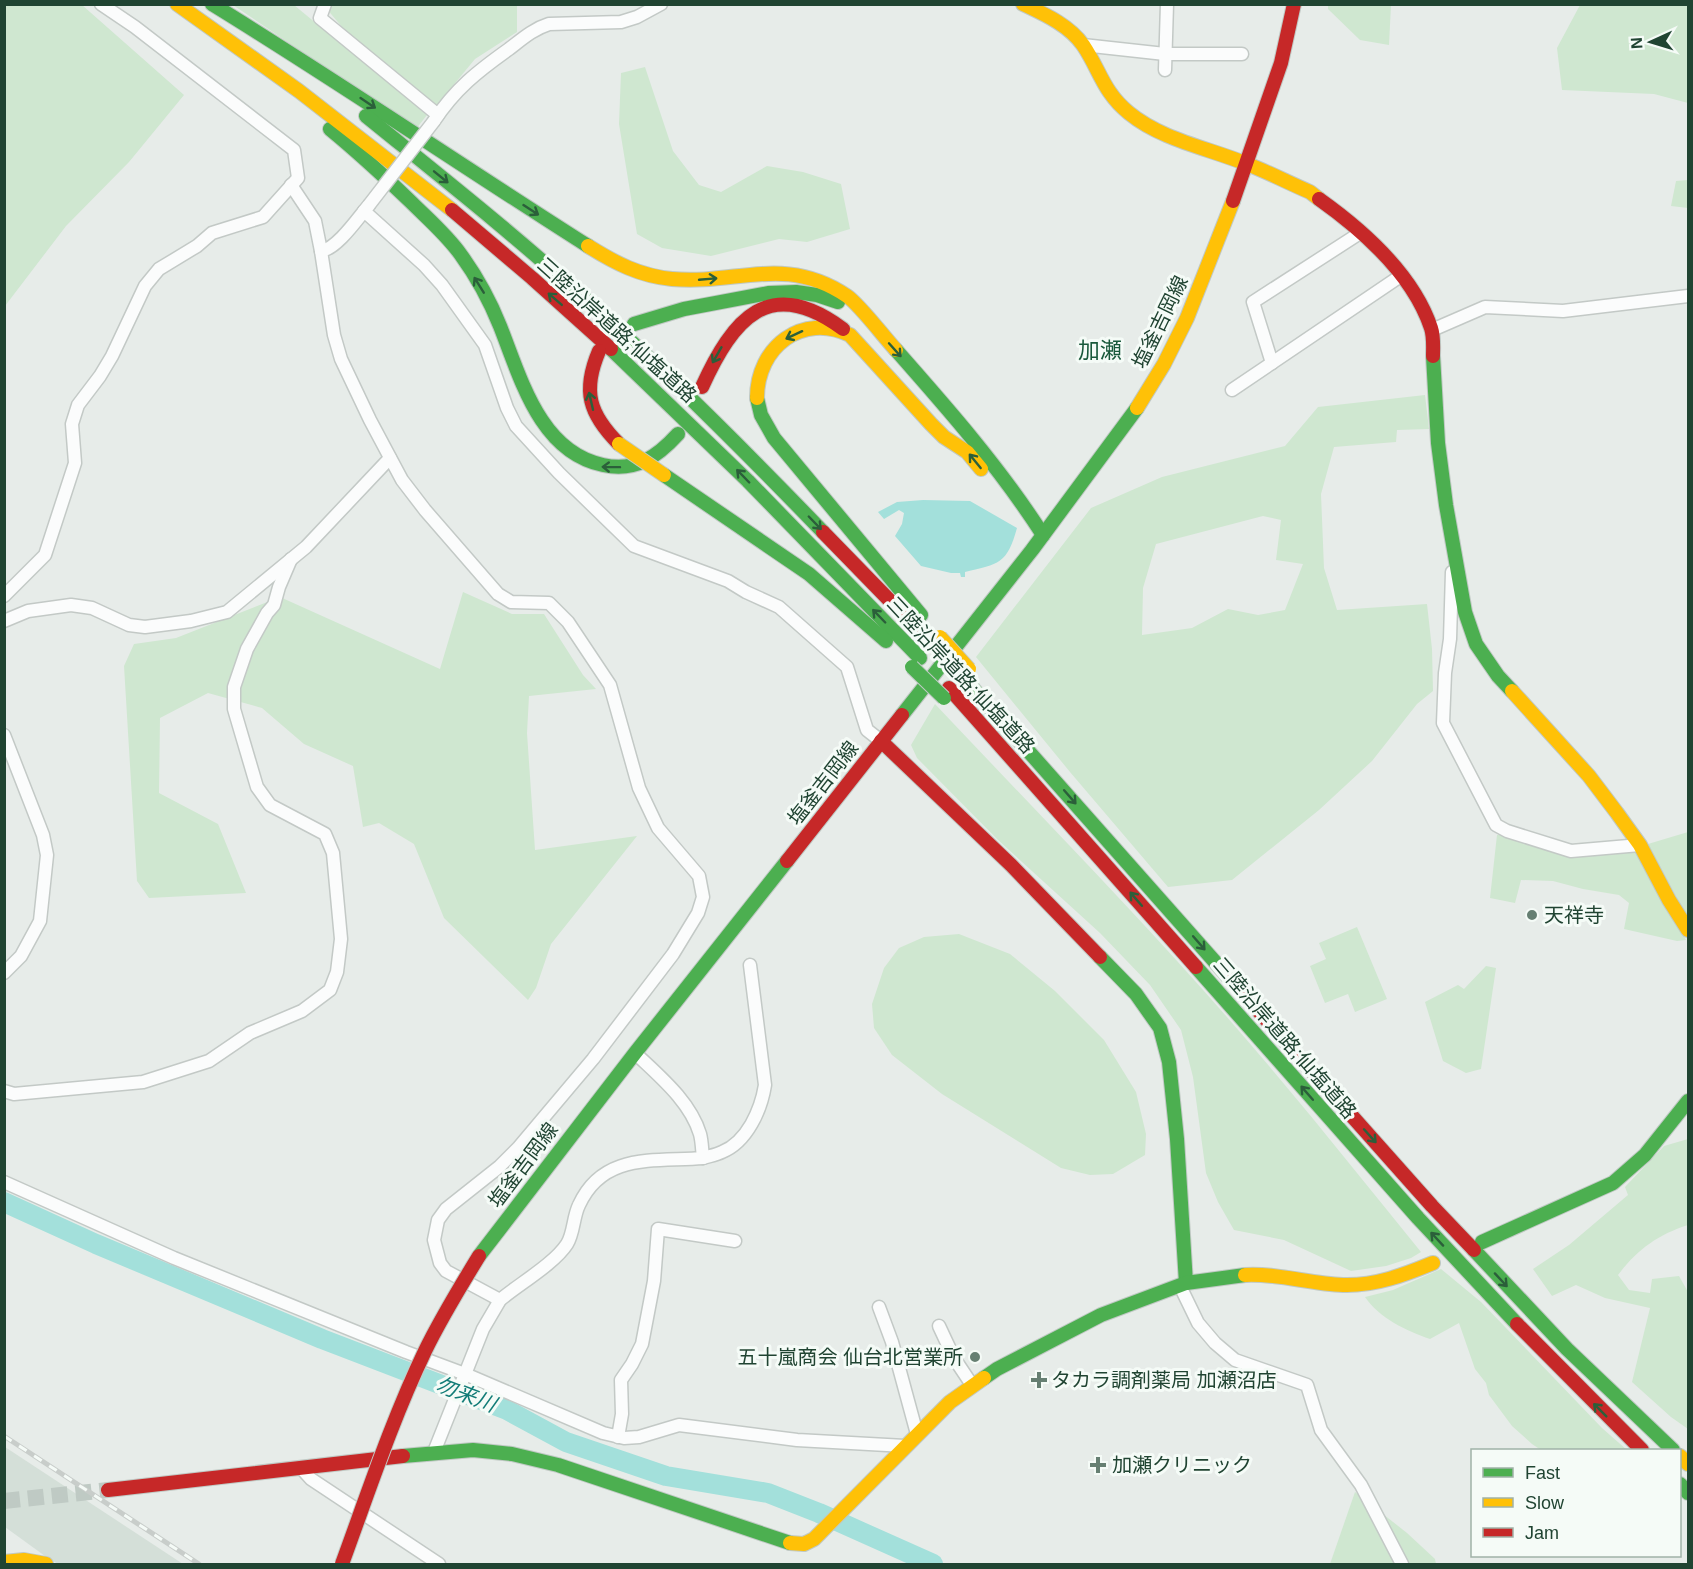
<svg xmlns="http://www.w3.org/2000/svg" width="1693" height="1569" font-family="Helvetica,'Noto Sans JP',sans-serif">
  <rect width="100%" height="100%" fill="#e7ece9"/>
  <path fill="#d4dfd8" d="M5,1447L183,1564H58L45,1556L5,1527Z"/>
  <g fill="#cfe7d0" fill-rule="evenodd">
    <path d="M5,4L82,5L184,95L129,162L66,226L5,306Z"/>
    <path d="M329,4L517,5V32L475,59L437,105L353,40L326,8Z"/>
    <path d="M233,5H294L427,115L416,129Z"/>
    <path d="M1328,5H1391L1389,45L1360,40L1328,9Z"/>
    <path d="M1580,5H1688V103L1654,94L1562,90L1557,48Z"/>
    <path d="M645,67L673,151L699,185L721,192L767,166L803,172L841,184L850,229L807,242L779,239L711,256L662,248L637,234L619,124L621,73Z"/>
    <path d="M1688,180V208L1671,206L1676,181Z"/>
    <path d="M1425,395L1429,429L1397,430L1396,442L1334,447L1321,494L1324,568L1337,610L1427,604L1432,649L1433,691L1417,704L1372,761L1319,810L1232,880L1168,887L1070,772L976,657L1091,508L1162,477L1285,446L1318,407ZM1263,516L1281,520L1276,560L1303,564L1285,610L1258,615L1228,609L1192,628L1142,635L1143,588L1156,544Z"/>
    <path d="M463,592L512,614H544L583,675L596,689L529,696L527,733L535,850L637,836L551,944L536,988L528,1000L444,918L414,844L379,823L363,827L353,766L304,744L262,708L208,693L160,718L159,793L218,824L246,893L149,898L137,881L124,666L134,644L176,638L280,597L440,669Z"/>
    <path d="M935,704C1049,825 1167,944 1274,1072C1324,1131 1372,1192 1421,1252L1411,1258L1386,1266L1351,1271L1284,1240L1234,1230L1218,1202L1206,1173L1193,1077L1181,1030L1150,985L1100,933L998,840L917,758L911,745Z"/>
    <path d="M1688,832V919L1648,844Z"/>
    <path d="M1497,835H1502L1563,854L1635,850L1686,940L1677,941L1624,929L1629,903L1619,895L1583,889L1553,881L1521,880L1515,903L1490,898Z"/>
    <path d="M1357,927L1387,999L1355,1012L1348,994L1325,1003L1310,966L1326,959L1319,943Z"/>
    <path d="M959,934L1010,954L1055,991L1104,1040L1136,1092L1146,1134L1145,1155L1113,1174L1090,1175L1061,1168L942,1094L892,1055L874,1028L872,1004L884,968L899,948L924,937Z"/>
    <path d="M1486,966L1496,968L1481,1069L1466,1073L1443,1061L1425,1002L1458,985L1464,989Z"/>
    <path d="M1688,1139V1225C1657,1235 1637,1250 1618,1275L1629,1290L1650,1293L1652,1279L1679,1276L1688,1292V1429L1671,1417L1632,1382L1650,1308L1605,1298L1576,1285L1552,1296L1533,1269L1569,1245L1628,1195L1625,1187L1664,1146Z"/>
    <path d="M1441,1269L1481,1302L1602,1428L1627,1450H1541L1532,1444L1512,1426L1489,1395L1486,1383L1475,1369L1459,1323L1430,1339C1407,1331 1379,1318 1365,1297L1393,1290Z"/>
    <path d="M1355,1492L1407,1533L1435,1559L1436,1564H1330Z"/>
  </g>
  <path fill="#a3e0db" d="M923,500L970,501L1017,528C1007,564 999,564 965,572V577H961L960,573H951L921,566L895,536L902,524L904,513L899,510L884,519L878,512L897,502Z"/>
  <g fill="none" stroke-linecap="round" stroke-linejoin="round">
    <path stroke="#a3e0db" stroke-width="20" d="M4,1202L96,1244L322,1339L507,1410L566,1442L666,1476L768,1493L819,1513L933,1564"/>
    <path stroke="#bfcac4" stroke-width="16" stroke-dasharray="16 8" stroke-linecap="butt" d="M4,1501L108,1490"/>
    <defs>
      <g id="street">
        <path d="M325,4L320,18L438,115"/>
        <path d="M1083,45L1165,54H1242"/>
        <path d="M1165,70L1167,4"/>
        <path d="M434,121C455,89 478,71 509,49C522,39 533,29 549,24L621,22L637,17L661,4"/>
        <path d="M291,185L315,221L321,251"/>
        <path d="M369,205C358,218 337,249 321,251L334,335L341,359L370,420L402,480L425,510L498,594L511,602L549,603L568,622L610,685L639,788L658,828L699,876L703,897L698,913L673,954L593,1059L518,1148L499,1167L446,1209L438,1220L434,1240L440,1263L446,1271L500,1300"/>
        <path d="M364,211L424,265L442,285L485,345L507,408L516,426L559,473L634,546L728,581L746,592L779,607L847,667L867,730L881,741"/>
        <path d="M1432,330L1485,307L1563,311L1688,296"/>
        <path d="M1272,363L1253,302L1360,233"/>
        <path d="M1232,390L1402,275"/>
        <path d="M1452,572L1450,639L1445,673L1443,723L1496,825L1507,831L1571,851L1640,845"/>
        <path d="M4,596L45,555L75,463L72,424L78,405L100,376L112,356L145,286L159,269L197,246L212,233L263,217L298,178L294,150L135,27L101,4"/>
        <path d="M4,621L28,611L71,605L92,608L129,625L145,627L191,621L227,612L306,547L390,458"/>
        <path d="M4,735L43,835L47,855L40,921L21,956L4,973"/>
        <path d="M4,1091L14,1094L143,1082L209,1061L250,1033L302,1011L330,990L337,972L341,939L333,853L325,834L270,805L257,787L234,709V687L247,649L267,613L274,605L279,587L291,559"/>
        <path d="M703,1158C709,1156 716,1155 722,1152C747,1142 761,1110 765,1085L750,965"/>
        <path d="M4,1182L174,1258L406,1352L465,1374L603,1433L624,1438L639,1437L679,1425L797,1440L905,1446"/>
        <path d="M1180,1286L1198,1323L1215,1343L1235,1360L1307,1385L1321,1430L1361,1485L1402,1564"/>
        <path d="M879,1307L892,1342L917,1434"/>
        <path d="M939,1326L954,1358L972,1385"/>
        <path d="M618,1437L622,1414L621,1380L632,1364L642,1344L654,1281L658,1229L735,1241"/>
        <path d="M434,1452L483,1329L500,1300C519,1284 554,1264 567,1244C574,1233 573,1217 579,1205C603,1152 655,1162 703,1158C702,1150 702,1141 700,1134C690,1101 659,1076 635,1053"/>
        <path d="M301,1468L311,1479L439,1564"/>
      </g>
      <g id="fast">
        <path d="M212,4C339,82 462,166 588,246"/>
        <path d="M366,116C440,176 515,235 586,300C668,374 746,452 823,532"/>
        <path d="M330,129C358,152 385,177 411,202C428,219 447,235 461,255C477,277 490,301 500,326C521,379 540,452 603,465C636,472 657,457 678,434"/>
        <path d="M634,324L684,309L769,293L796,292L817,295L838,302"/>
        <path d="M611,349L748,481L920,658"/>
        <path d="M896,350C949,410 1000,468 1043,535"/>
        <path d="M1433,356L1438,443L1446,505L1465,612L1476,644L1498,676L1512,691"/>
        <path d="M757,398L761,415L774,438L921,615"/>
        <path d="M664,475L809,574L886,641"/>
        <path d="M961,675L1231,980"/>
        <path d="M902,715L1032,550L1137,408"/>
        <path d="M1100,957L1136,994L1160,1028L1169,1062L1177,1139L1186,1283"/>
        <path d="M1196,967L1418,1218L1517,1324"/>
        <path d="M1482,1242L1613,1183L1645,1155L1688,1101"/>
        <path d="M1474,1250L1567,1349L1673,1450"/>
        <path d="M479,1256L635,1053L787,861"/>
        <path d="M984,1378L997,1369L1101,1315L1186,1283L1245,1275"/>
        <path d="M403,1456L473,1450L512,1454L558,1465L790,1543"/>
        <path d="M1680,1484L1688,1493"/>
      </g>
      <g id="slow">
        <path d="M177,4L299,91L452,210"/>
        <path d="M1023,4C1044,14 1069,25 1083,45C1100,70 1103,92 1129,113C1162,140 1208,148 1247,164C1268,172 1289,183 1310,192L1319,199"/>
        <path d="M588,246C615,263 640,276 672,279C737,285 785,254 847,296C860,305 883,336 896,350"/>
        <path d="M757,398C757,347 802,312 850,335L931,424L944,437L967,452L981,469"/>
        <path d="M1137,408L1164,364L1187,318L1233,201"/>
        <path d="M1512,691L1589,776L1617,813L1640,845L1669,900L1688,930"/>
        <path d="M1245,1275C1278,1273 1310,1284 1343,1285C1375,1286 1404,1275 1433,1263"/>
        <path d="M1680,1456L1688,1464"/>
        <path d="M790,1543L804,1544L814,1539L950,1402L984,1378"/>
        <path d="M4,1562L24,1560L46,1564"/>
      </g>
      <g id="jam">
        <path d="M1319,199C1364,231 1413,274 1431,328C1434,337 1433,348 1433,356"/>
        <path d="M1233,201L1281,63L1294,4"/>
        <path d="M452,210L532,278L611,349"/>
        <path d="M599,351C582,391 589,414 619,444"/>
        <path d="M702,387C733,319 769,274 843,329"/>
        <path d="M823,532L932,644"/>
        <path d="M949,688L1196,967"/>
        <path d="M881,741L1011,865L1100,957"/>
        <path d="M787,861L902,715"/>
        <path d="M1231,980L1432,1206L1474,1250"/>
        <path d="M1517,1324L1642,1450"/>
        <path d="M108,1490L403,1456"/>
      </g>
    </defs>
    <use href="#street" stroke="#c3c9c6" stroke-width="15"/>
    <use href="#fast" stroke="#c0c9c4" stroke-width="16"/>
    <use href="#slow" stroke="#c0c9c4" stroke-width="16"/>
    <use href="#jam" stroke="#c0c9c4" stroke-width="16"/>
    <use href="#street" stroke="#fbfcfc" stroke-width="12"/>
    <use href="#fast" stroke="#4caf50" stroke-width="14"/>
    <use href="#slow" stroke="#ffc107" stroke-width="14"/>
    <use href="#jam" stroke="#c62828" stroke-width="14"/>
    <defs>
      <path id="rail" d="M4,1436L199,1564"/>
    </defs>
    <use href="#rail" stroke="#c8cdca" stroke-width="5"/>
    <use href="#rail" stroke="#f5fbf7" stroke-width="3" stroke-dasharray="9" stroke-linecap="butt"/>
    <defs>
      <path id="street-bridge" d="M369,205L434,121"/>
      <path id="fast-bridge" d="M912,667L944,698"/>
      <g id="slow-bridge">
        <path d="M619,444L664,475"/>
        <path d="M940,637L969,669"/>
      </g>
      <path id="jam-bridge" d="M342,1564C368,1493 392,1420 425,1351C441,1318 460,1287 479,1256"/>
    </defs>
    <use href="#street-bridge" stroke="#c3c9c6" stroke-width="15" stroke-linecap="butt"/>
    <use href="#fast-bridge" stroke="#c1cbc6" stroke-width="16" stroke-linecap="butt"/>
    <use href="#slow-bridge" stroke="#c1cbc6" stroke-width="16" stroke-linecap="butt"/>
    <use href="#jam-bridge" stroke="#c1cbc6" stroke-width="16" stroke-linecap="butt"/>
    <use href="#street-bridge" stroke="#fbfcfc" stroke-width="12"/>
    <use href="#fast-bridge" stroke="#4caf50" stroke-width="14"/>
    <use href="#slow-bridge" stroke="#ffc107" stroke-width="14"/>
    <use href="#jam-bridge" stroke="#c62828" stroke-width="14"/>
  </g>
  <defs><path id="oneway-shaft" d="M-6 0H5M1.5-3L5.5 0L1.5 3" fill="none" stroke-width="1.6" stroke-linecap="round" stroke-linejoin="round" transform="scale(1.5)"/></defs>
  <g stroke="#2b5f3a">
    <use href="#oneway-shaft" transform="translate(368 103) rotate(34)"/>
    <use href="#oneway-shaft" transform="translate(441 177) rotate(39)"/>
    <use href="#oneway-shaft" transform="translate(531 210) rotate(33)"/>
    <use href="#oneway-shaft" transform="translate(708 279) rotate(-5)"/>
    <use href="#oneway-shaft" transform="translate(479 285) rotate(-122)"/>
    <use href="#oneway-shaft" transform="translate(555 299) rotate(-139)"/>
    <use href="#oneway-shaft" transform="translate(794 335) rotate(155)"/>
    <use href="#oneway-shaft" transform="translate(895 350) rotate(48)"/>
    <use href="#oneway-shaft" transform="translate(717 355) rotate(120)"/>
    <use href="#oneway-shaft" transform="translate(591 401) rotate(-103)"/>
    <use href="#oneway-shaft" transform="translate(975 461) rotate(-129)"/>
    <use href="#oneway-shaft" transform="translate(611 467) rotate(-179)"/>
    <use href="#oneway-shaft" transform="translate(743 476) rotate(-134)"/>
    <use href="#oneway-shaft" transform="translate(815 523) rotate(46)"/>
    <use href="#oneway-shaft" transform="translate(879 616) rotate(-134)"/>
    <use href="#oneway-shaft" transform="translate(1070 797) rotate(49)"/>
    <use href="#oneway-shaft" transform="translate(1136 899) rotate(-131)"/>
    <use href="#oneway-shaft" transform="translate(1199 943) rotate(49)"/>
    <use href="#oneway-shaft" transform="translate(1307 1093) rotate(-131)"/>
    <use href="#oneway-shaft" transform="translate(1370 1136) rotate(48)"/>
    <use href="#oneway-shaft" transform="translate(1437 1239) rotate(-133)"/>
    <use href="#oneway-shaft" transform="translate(1501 1280) rotate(47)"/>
    <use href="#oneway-shaft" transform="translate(1600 1410) rotate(-135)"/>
  </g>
  <g fill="#667f72" stroke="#f5fbf7" stroke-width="2">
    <circle cx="1532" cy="915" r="6"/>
    <circle cx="975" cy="1357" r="6"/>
    <path d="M1036 1371h6v6h6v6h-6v6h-6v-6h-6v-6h6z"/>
    <path d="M1095 1456h6v6h6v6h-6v6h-6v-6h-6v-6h6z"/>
  </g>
  <g text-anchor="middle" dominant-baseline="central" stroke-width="6" stroke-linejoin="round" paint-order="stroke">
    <g font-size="20" fill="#204432" stroke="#f5fbf7">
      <text transform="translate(1160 322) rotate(-64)">塩釜吉岡線</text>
      <text transform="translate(617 330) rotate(42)">三陸沿岸道路;仙塩道路</text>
      <text transform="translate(961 675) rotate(47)">三陸沿岸道路;仙塩道路</text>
      <text transform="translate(823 783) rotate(-52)">塩釜吉岡線</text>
      <text transform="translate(1285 1038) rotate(49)">三陸沿岸道路;仙塩道路</text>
      <text transform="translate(523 1165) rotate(-53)">塩釜吉岡線</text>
    </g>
    <g font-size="20" fill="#204432" stroke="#f5fbf7" text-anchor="start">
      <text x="1544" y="915">天祥寺</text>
      <text x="963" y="1357" text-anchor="end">五十嵐商会 仙台北営業所</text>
      <text x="1051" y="1380">タカラ調剤薬局 加瀬沼店</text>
      <text x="1112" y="1465">加瀬クリニック</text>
    </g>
    <g font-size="21" font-style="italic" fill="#127c77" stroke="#f5fbf7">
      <text transform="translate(466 1394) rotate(21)">勿来川</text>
    </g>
    <g font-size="22" fill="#19593b" stroke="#f5fbf7">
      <text x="1100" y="350">加瀬</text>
    </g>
  </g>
  <rect width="1693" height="1569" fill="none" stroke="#204432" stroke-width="12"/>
  <rect x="1471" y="1449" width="210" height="108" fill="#f5fbf7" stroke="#a0b2a8" stroke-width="1.5"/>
  <rect x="1483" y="1468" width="30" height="9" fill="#4caf50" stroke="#a0b2a8" stroke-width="1.5"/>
  <text x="1525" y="1479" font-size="18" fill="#204432">Fast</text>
  <rect x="1483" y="1498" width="30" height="9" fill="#ffc107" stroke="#a0b2a8" stroke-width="1.5"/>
  <text x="1525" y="1509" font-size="18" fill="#204432">Slow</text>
  <rect x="1483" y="1528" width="30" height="9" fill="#c62828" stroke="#a0b2a8" stroke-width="1.5"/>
  <text x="1525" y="1539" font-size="18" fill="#204432">Jam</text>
  <g transform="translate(1651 42) rotate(266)" stroke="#f5fbf7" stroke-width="4.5" paint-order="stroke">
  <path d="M0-4.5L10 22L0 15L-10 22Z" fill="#204432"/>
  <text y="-9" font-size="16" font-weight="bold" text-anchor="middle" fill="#204432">N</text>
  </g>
</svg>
